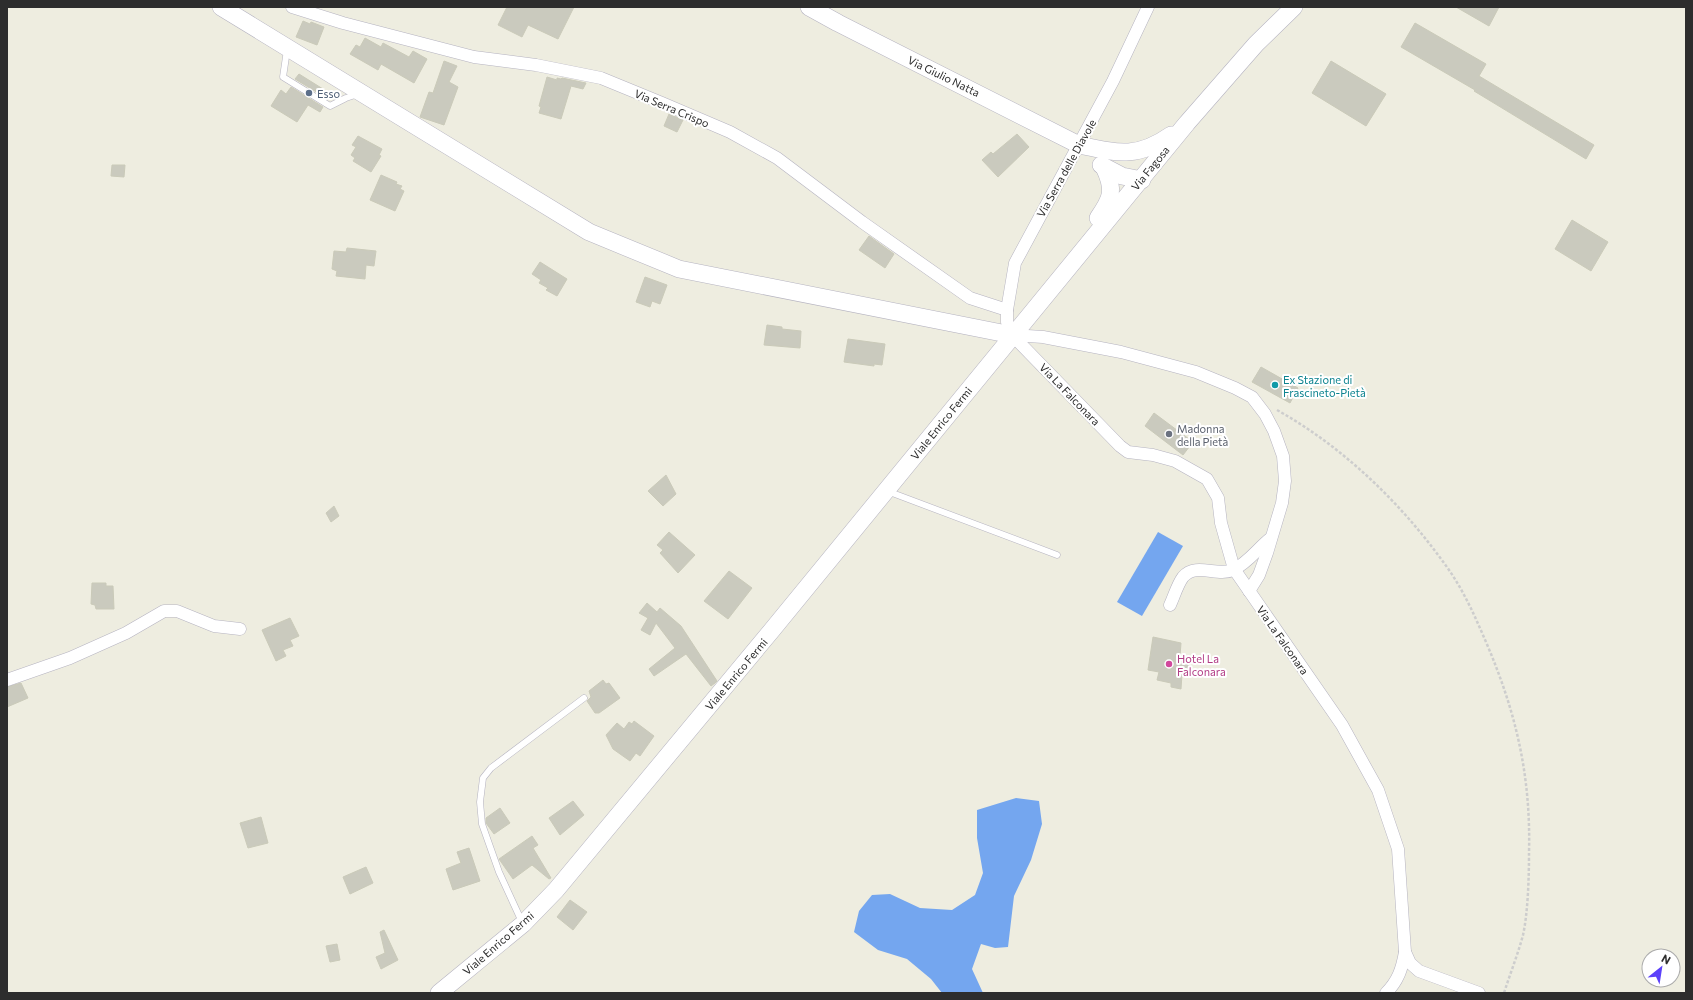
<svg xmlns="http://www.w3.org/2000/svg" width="1693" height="1000" font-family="Commissioner,sans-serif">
  <rect width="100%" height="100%" fill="#eeede0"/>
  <g fill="#74a6ef">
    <path d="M1158,532L1183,546L1142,616L1117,602Z"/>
    <path d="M1016,798L1039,801L1042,824L1031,860L1014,896L1008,947L995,948L981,944L972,969L983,993H942L931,979L907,959L878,950L854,932L859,911L872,895L890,894L920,908L952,910L975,895L983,873L977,838V810Z"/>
  </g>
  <g fill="#cacabe" stroke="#cacab9">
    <path d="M507,7H574L558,39L528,25L522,37L498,25Z"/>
    <path d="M1456,7H1499L1489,26Z"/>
    <path d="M303,21L310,24L311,22L324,27L317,45L296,37Z"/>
    <path d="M1415,23L1486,64L1479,76L1594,145L1586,159L1474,91L1475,90L1401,47Z"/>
    <path d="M365,38L381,47L383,43L409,57L413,51L427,59L414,83L381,64L378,70L350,54L356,45L360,47Z"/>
    <path d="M444,61L457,66L449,82L458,87L444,125L420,117L429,92L433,93Z"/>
    <path d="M1331,61L1386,94L1366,126L1312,93Z"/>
    <path d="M299,74L331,94L328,99L295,79Z"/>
    <path d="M547,77L557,80V78L561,79L562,78L586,83L583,89L571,86L561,119L539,113L541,107L539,106Z"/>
    <path d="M291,87L323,107L320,112L308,105L297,122L271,106L281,90L286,94Z"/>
    <path d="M669,114L683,120L677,132L664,126Z"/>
    <path d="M1017,134L1029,147L998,177L982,160L991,152L993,154Z"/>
    <path d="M358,136L382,149L379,155L381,156L371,172L353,161L355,158L351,155L356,147L352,145Z"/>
    <path d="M112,165H125L124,177L111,176Z"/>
    <path d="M381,175L397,182L396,184L402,186L400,189L404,191L395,211L370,200Z"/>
    <path d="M1572,220L1608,242L1591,271L1555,249Z"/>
    <path d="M869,236L894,254L885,268L859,250Z"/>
    <path d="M347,248L376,251L374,266L366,265L365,279L336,276L337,271L332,269L334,251L346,252Z"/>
    <path d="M540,262L567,279L557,296L546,290L548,288L539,283L541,280L532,274Z"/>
    <path d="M645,277L667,285L660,304L652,301L650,307L636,302Z"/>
    <path d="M767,325L782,327V329L801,331L800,348L764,345Z"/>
    <path d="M848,339L885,344L882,365L874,364V366L844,362Z"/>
    <path d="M1261,367L1298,388L1290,403L1252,382Z"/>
    <path d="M1154,413L1193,442L1183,455L1145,426Z"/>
    <path d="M666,475L676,494L663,506L648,491Z"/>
    <path d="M334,506L339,516L331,522L326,513Z"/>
    <path d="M669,532L695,555L678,573L660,553L663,550L657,545Z"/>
    <path d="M729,571L752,588L728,619L704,601Z"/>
    <path d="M92,583H106V586H113L114,609H96L95,605L91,604Z"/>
    <path d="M647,603L657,612L660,608L681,626L717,681L715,683L711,686L686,654L654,676L649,669L675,648L656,623L650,635L641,630L648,618L639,613Z"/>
    <path d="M290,618L299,636L290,640L293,646L283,650L286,656L276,661L262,630Z"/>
    <path d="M1153,637L1181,643L1180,656L1190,658L1188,675L1182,674L1181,689L1171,687V683L1157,680L1159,672L1148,670Z"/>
    <path d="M603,680L606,684L609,683L620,698L599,713H595L587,701L591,697L589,691Z"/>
    <path d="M21,683L28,698L7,707V687Z"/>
    <path d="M634,721L654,736L640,756L636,753L630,761L613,749L606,735L617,723L624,729L629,722L632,724Z"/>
    <path d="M573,801L584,815L560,835L549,818Z"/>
    <path d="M500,808L510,823L494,834L486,823V818Z"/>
    <path d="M261,817L268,843L248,848L240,823Z"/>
    <path d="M532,836L538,845L533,848L551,878L549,879L532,865L513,879L499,859Z"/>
    <path d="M469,848L480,881L453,890L446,869L461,863L457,852Z"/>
    <path d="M366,867L373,883L350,894L343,877Z"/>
    <path d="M570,900L587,912L573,930L557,917Z"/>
    <path d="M384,930L398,960L381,969L376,957L385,953L380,932Z"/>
    <path d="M337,944L340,960L330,962L326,946Z"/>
  </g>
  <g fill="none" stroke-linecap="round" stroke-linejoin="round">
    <defs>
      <g id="lane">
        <path d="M287,50L283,77L330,106L346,98L358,94"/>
        <path d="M887,491L1057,555"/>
        <path d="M522,922L499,872L482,824L480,802L483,778L491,768L584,698"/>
      </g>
      <g id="street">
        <path d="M292,7L343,23L474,57L536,65L601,78L662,103L730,132L777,158L862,222L970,298L1007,310"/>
        <path d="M1148,7L1113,81L1015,263L1007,310V322L1012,335L1120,446L1128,452L1153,455L1175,461L1207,479L1218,498L1221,523L1234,569L1342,725L1378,790L1398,849L1405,952L1410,963L1419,971L1479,993"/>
        <path d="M1012,335L1043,337L1121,352L1196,372L1235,388L1252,397L1265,414L1274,431L1283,456L1285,481L1282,503L1267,553L1259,575L1249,591"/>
        <path d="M1170,605C1174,597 1177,585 1183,577C1196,562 1217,577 1233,570C1248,563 1258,548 1271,538"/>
        <path d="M7,680L70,658L126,633L164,611H177L214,626L240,629"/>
        <path d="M1386,993C1398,981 1402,969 1405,952"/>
      </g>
      <g id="secondary">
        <path d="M221,7L589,232L679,269L1012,335"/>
        <path d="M809,7L838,23L1079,145C1117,153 1137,159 1171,135"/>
        <path d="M1101,165L1122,176L1142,180"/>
        <path d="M1098,218C1112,198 1115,190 1104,167"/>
        <path d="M439,993L523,924L556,890L772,630L1187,123L1256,44L1294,7"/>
      </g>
    </defs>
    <use href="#lane" stroke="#b5b3c0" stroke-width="7"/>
    <use href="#street" stroke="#b5b3c0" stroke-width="13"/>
    <use href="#secondary" stroke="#b5b3c0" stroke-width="18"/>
    <path stroke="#cdcdcd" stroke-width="2.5" stroke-dasharray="3 2" stroke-linecap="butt" d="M1277,410C1343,447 1400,502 1444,563C1462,587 1474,614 1486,642C1516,712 1531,776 1529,853C1529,876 1528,913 1523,935C1518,954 1510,974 1504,993"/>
    <use href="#lane" stroke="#fff" stroke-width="6"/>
    <use href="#street" stroke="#fff" stroke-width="12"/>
    <use href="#secondary" stroke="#fff" stroke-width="17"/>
  </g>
  <circle fill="#5c6f8a" stroke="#fff" stroke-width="1.5" cx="309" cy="93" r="4"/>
  <circle fill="#0f9aa8" stroke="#fff" stroke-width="1.5" cx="1275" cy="385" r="4"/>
  <circle fill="#6b7280" stroke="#fff" stroke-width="1.5" cx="1169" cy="434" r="4"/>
  <circle fill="#d1479c" stroke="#fff" stroke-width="1.5" cx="1169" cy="664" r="4"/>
  <g text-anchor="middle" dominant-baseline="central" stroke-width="4" stroke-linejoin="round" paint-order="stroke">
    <g font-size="11" fill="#2d2d2d" stroke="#fff">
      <text transform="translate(944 76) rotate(26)">Via Giulio Natta</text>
      <text transform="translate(672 108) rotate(23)">Via Serra Crispo</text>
      <text transform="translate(1066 168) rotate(-61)">Via Serra delle Diavole</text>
      <text transform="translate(1150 168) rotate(-51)">Via Fagosa</text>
      <text transform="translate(1070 394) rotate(46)">Via La Falconara</text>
      <text transform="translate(941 423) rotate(-51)">Viale Enrico Fermi</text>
      <text transform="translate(1283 640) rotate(55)">Via La Falconara</text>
      <text transform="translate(736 674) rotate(-50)">Viale Enrico Fermi</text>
      <text transform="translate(498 943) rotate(-41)">Viale Enrico Fermi</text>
    </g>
    <g font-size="11" fill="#4e5e75" stroke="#fff" text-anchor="start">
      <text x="317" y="93">Esso</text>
    </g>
    <g font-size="11" fill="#0d838f" stroke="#fff" text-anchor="start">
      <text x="1283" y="379">Ex Stazione di<tspan x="1283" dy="13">Frascineto-Pietà</tspan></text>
    </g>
    <g font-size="11" fill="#5b616d" stroke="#fff" text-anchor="start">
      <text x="1177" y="428">Madonna<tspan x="1177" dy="13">della Pietà</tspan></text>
    </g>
    <g font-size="11" fill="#b23c85" stroke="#fff" text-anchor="start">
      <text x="1177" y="658">Hotel La<tspan x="1177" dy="13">Falconara</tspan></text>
    </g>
  </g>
  <rect width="1693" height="1000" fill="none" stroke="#2d2d2d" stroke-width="16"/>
  <g transform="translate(1661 968) rotate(30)"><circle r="19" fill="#ffffff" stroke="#ababab"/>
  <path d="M0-3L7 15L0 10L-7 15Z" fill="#5c41fa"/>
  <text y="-6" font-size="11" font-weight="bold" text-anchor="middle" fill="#2d2d2d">N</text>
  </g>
</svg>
